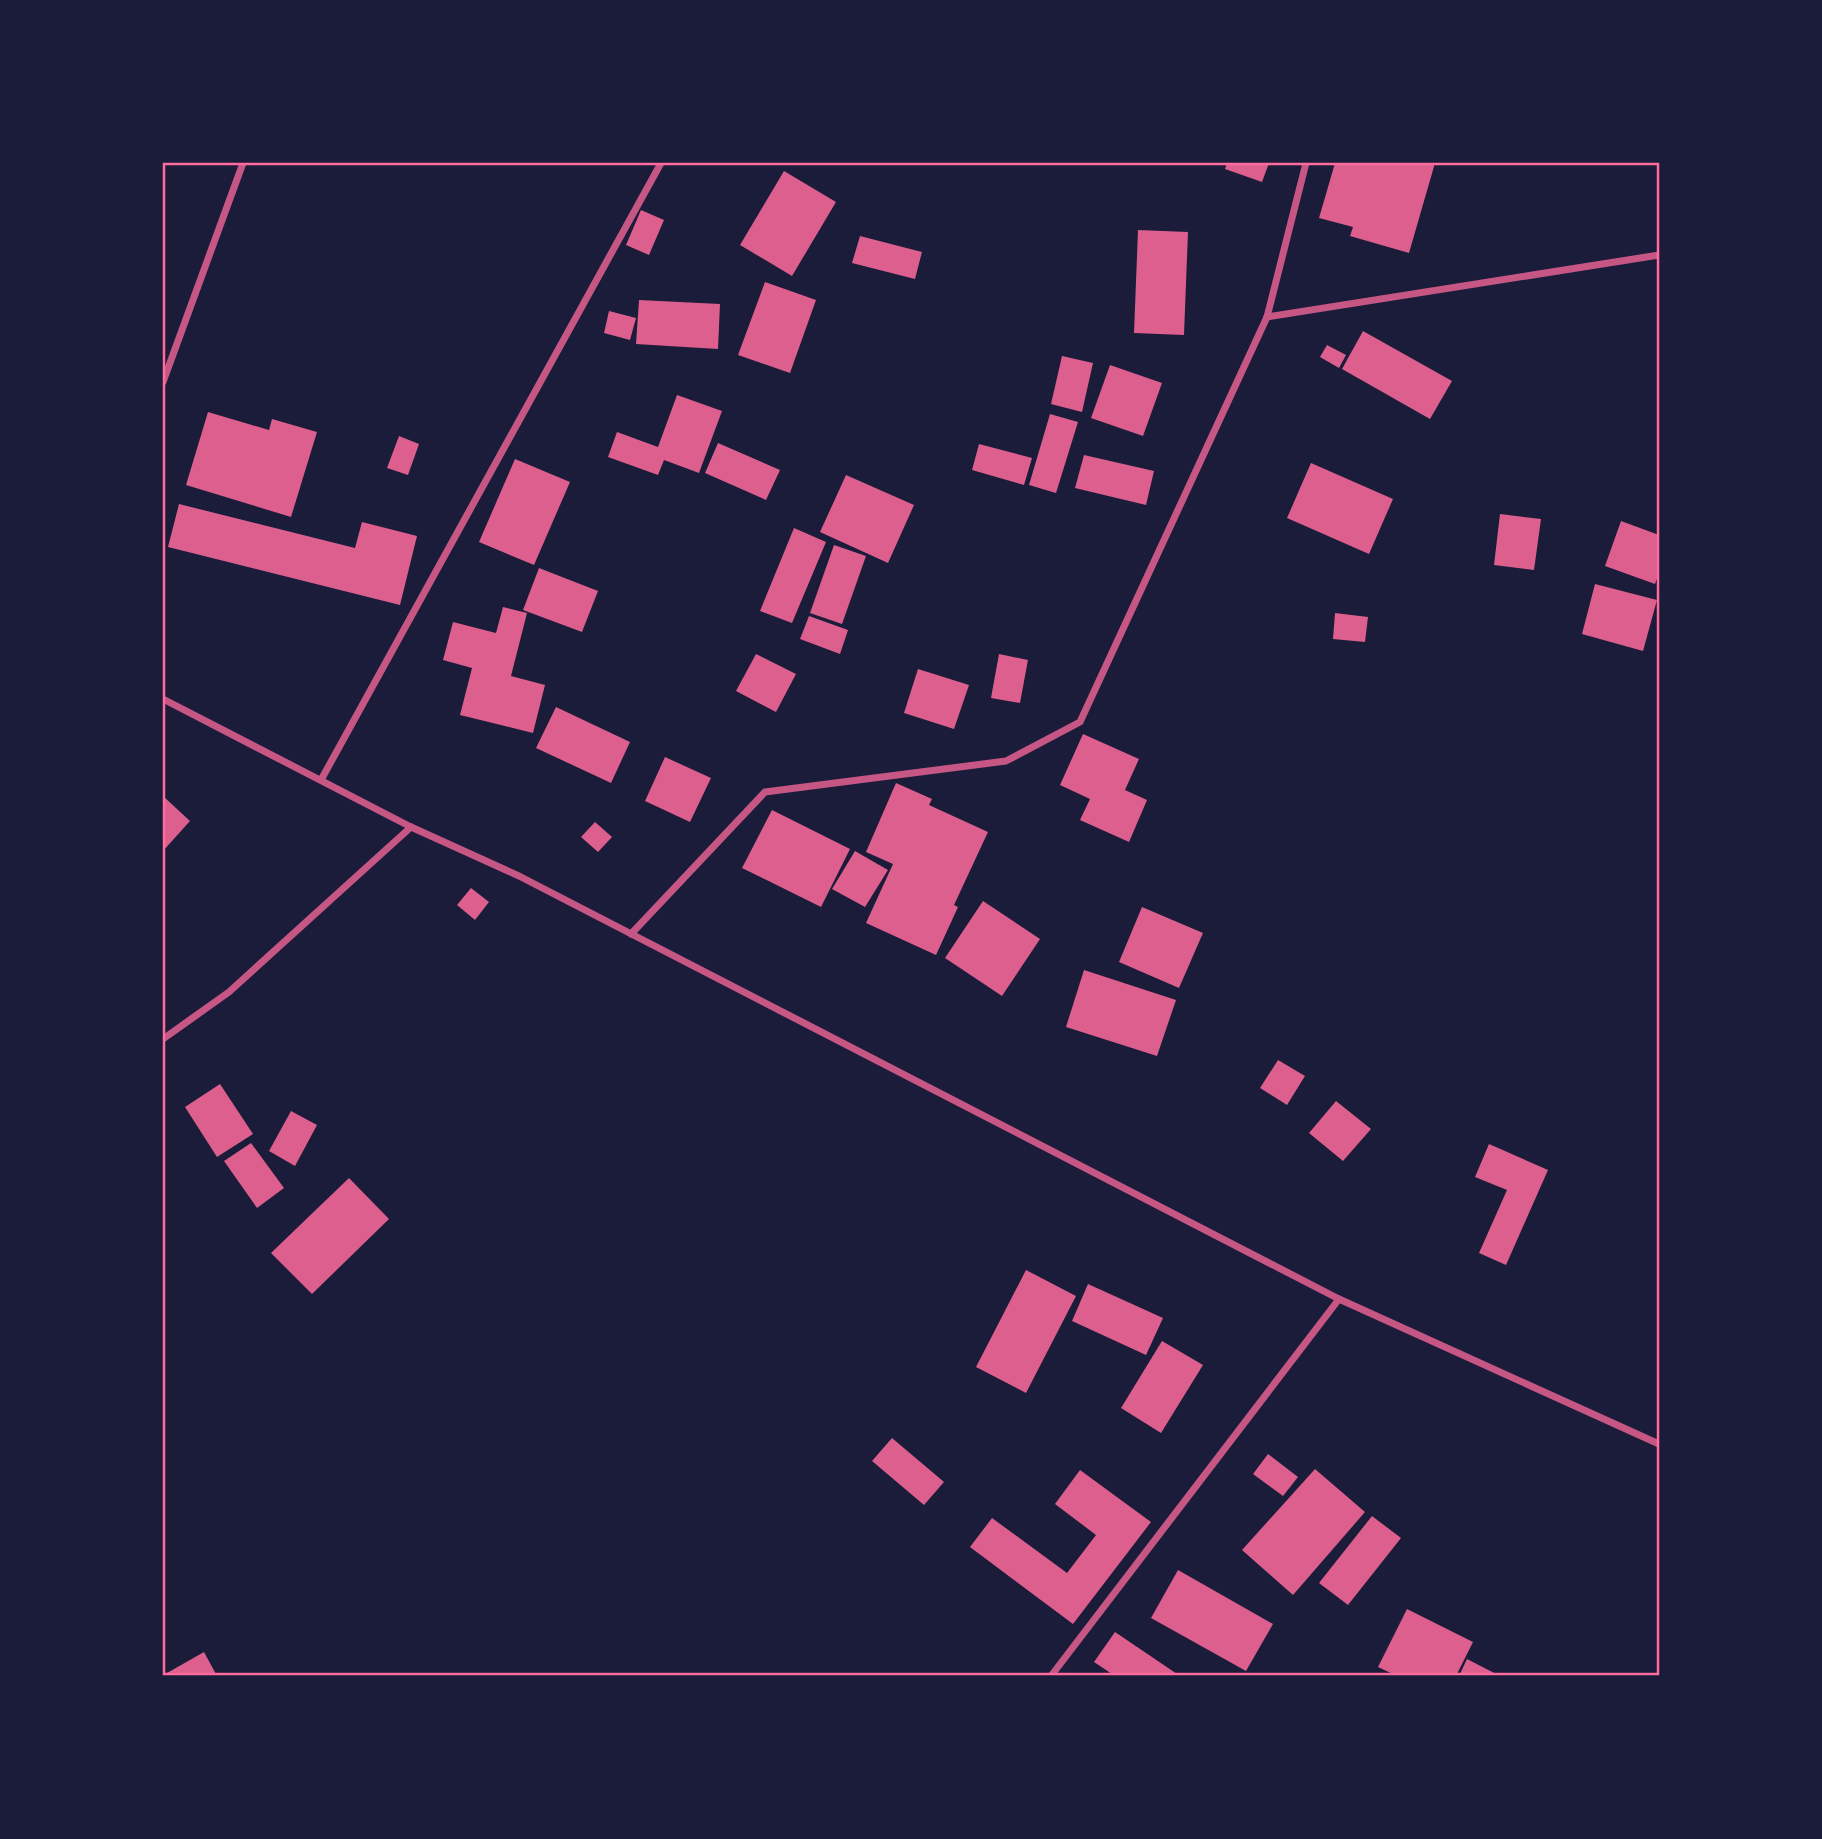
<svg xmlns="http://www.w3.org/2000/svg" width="1822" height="1839" font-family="'Fira Sans Condensed',sans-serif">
  <rect width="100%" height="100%" fill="#1b1b3a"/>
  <g fill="#dd5f8e">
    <path d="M1227,163H1269L1262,182L1225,169Z"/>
    <path d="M1335,163H1435L1409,253L1350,236L1353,227L1319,218Z"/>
    <path d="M784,171L836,202L792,276L740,245Z"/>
    <path d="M641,210L664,220L649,255L626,245Z"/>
    <path d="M1138,230L1188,232L1184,335L1134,333Z"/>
    <path d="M860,236L922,252L915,279L852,263Z"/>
    <path d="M765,282L816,300L790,373L738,355Z"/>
    <path d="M639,300L720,304L718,349L636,344Z"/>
    <path d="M609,311L636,318L630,340L604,333Z"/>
    <path d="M1363,331L1452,381L1430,419L1342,369Z"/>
    <path d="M1327,345L1346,355L1339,368L1320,357Z"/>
    <path d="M1062,356L1093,363L1082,412L1051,404Z"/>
    <path d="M1110,365L1162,383L1143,436L1091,418Z"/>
    <path d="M677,395L722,411L699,473L664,460L658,475L608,457L617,432L658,447Z"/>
    <path d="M208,412L269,430L272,419L317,432L291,517L186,485Z"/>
    <path d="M1050,414L1078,422L1056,493L1029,485Z"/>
    <path d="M399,436L419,444L408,475L387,468Z"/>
    <path d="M718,443L780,470L766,500L705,473Z"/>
    <path d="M979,444L1032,458L1024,485L972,470Z"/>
    <path d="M1084,455L1154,471L1146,505L1075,488Z"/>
    <path d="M515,459L570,482L534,565L479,542Z"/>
    <path d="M1311,463L1393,499L1369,554L1287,518Z"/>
    <path d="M846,475L914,505L888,563L820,532Z"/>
    <path d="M179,504L355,548L362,522L417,536L400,605L168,547Z"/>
    <path d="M1500,514L1541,519L1534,570L1494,565Z"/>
    <path d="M1621,521L1659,535V573L1655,584L1605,566Z"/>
    <path d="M794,528L826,542L792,623L760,611Z"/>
    <path d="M834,545L866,556L842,624L810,613Z"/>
    <path d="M539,568L598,591L582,632L523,610Z"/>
    <path d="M1595,584L1657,600L1643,651L1582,634Z"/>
    <path d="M503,607L527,613L511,676L545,685L533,733L460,715L472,668L443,660L453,622L496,633Z"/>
    <path d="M1335,613L1368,617L1365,642L1333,639Z"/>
    <path d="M809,616L848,630L840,654L800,639Z"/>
    <path d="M756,654L796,674L776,712L736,691Z"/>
    <path d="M999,654L1028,660L1020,703L991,698Z"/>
    <path d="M918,669L969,685L954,729L904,713Z"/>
    <path d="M556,707L630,742L611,783L536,748Z"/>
    <path d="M1083,734L1139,759L1125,790L1147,800L1129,842L1080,820L1090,799L1060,785Z"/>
    <path d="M665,757L711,778L690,822L645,801Z"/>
    <path d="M896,783L932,799L929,805L988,832L954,905L958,907L936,955L866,923L893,864L866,852Z"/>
    <path d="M163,796L190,821L163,851Z"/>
    <path d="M772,810L850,849L821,907L742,868Z"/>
    <path d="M595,822L612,837L598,852L581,837Z"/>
    <path d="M855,851L888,870L865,907L832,889Z"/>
    <path d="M471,888L489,902L475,920L457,905Z"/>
    <path d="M983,901L1040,939L1002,996L945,958Z"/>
    <path d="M1142,907L1203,933L1179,988L1119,962Z"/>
    <path d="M1084,970L1176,1000L1157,1056L1066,1027Z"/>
    <path d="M1278,1060L1305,1076L1287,1105L1260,1088Z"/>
    <path d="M220,1084L253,1134L217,1157L185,1107Z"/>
    <path d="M1336,1101L1371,1129L1343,1161L1309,1133Z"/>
    <path d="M291,1111L317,1125L295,1166L269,1151Z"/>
    <path d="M251,1143L284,1188L257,1208L224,1161Z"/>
    <path d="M1489,1144L1548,1170L1506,1265L1479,1253L1507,1190L1475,1177Z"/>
    <path d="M349,1178L389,1219L312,1294L271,1253Z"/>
    <path d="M1026,1270L1076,1296L1026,1393L976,1367Z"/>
    <path d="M1088,1284L1163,1318L1146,1355L1072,1321Z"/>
    <path d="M1162,1341L1203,1365L1161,1433L1121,1408Z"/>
    <path d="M892,1438L944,1482L924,1505L872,1461Z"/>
    <path d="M1268,1454L1298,1477L1283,1496L1253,1474Z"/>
    <path d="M1315,1469L1365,1512L1293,1595L1242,1550Z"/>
    <path d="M1080,1470L1151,1522L1073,1624L970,1547L992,1518L1067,1573L1096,1535L1055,1504Z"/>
    <path d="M1372,1516L1401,1538L1348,1605L1319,1583Z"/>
    <path d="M1178,1570L1273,1624L1246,1671L1151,1618Z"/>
    <path d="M1407,1609L1473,1642L1456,1676H1397L1378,1667Z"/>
    <path d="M1115,1632L1180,1676H1115L1094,1662Z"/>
    <path d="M204,1652L217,1676H169L167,1673Z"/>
    <path d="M1467,1659L1500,1676H1459Z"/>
  </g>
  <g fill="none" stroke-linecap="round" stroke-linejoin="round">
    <g stroke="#c65784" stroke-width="7">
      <path d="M1267,317L1659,255"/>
      <path d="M163,382L243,163"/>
      <path d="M163,699L411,827L519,876L1339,1299L1659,1444"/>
      <path d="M321,780L661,163"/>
      <path d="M631,934L765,792L1006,761L1080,722L1267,317L1306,163"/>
      <path d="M163,1039L229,992L411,827"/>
      <path d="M1051,1676L1339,1299"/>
    </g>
  </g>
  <rect width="1822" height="1839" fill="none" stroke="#1b1b3a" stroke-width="329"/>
  <rect x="164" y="164" width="1494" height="1510" fill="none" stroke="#ff6b9d" stroke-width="2.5"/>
</svg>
